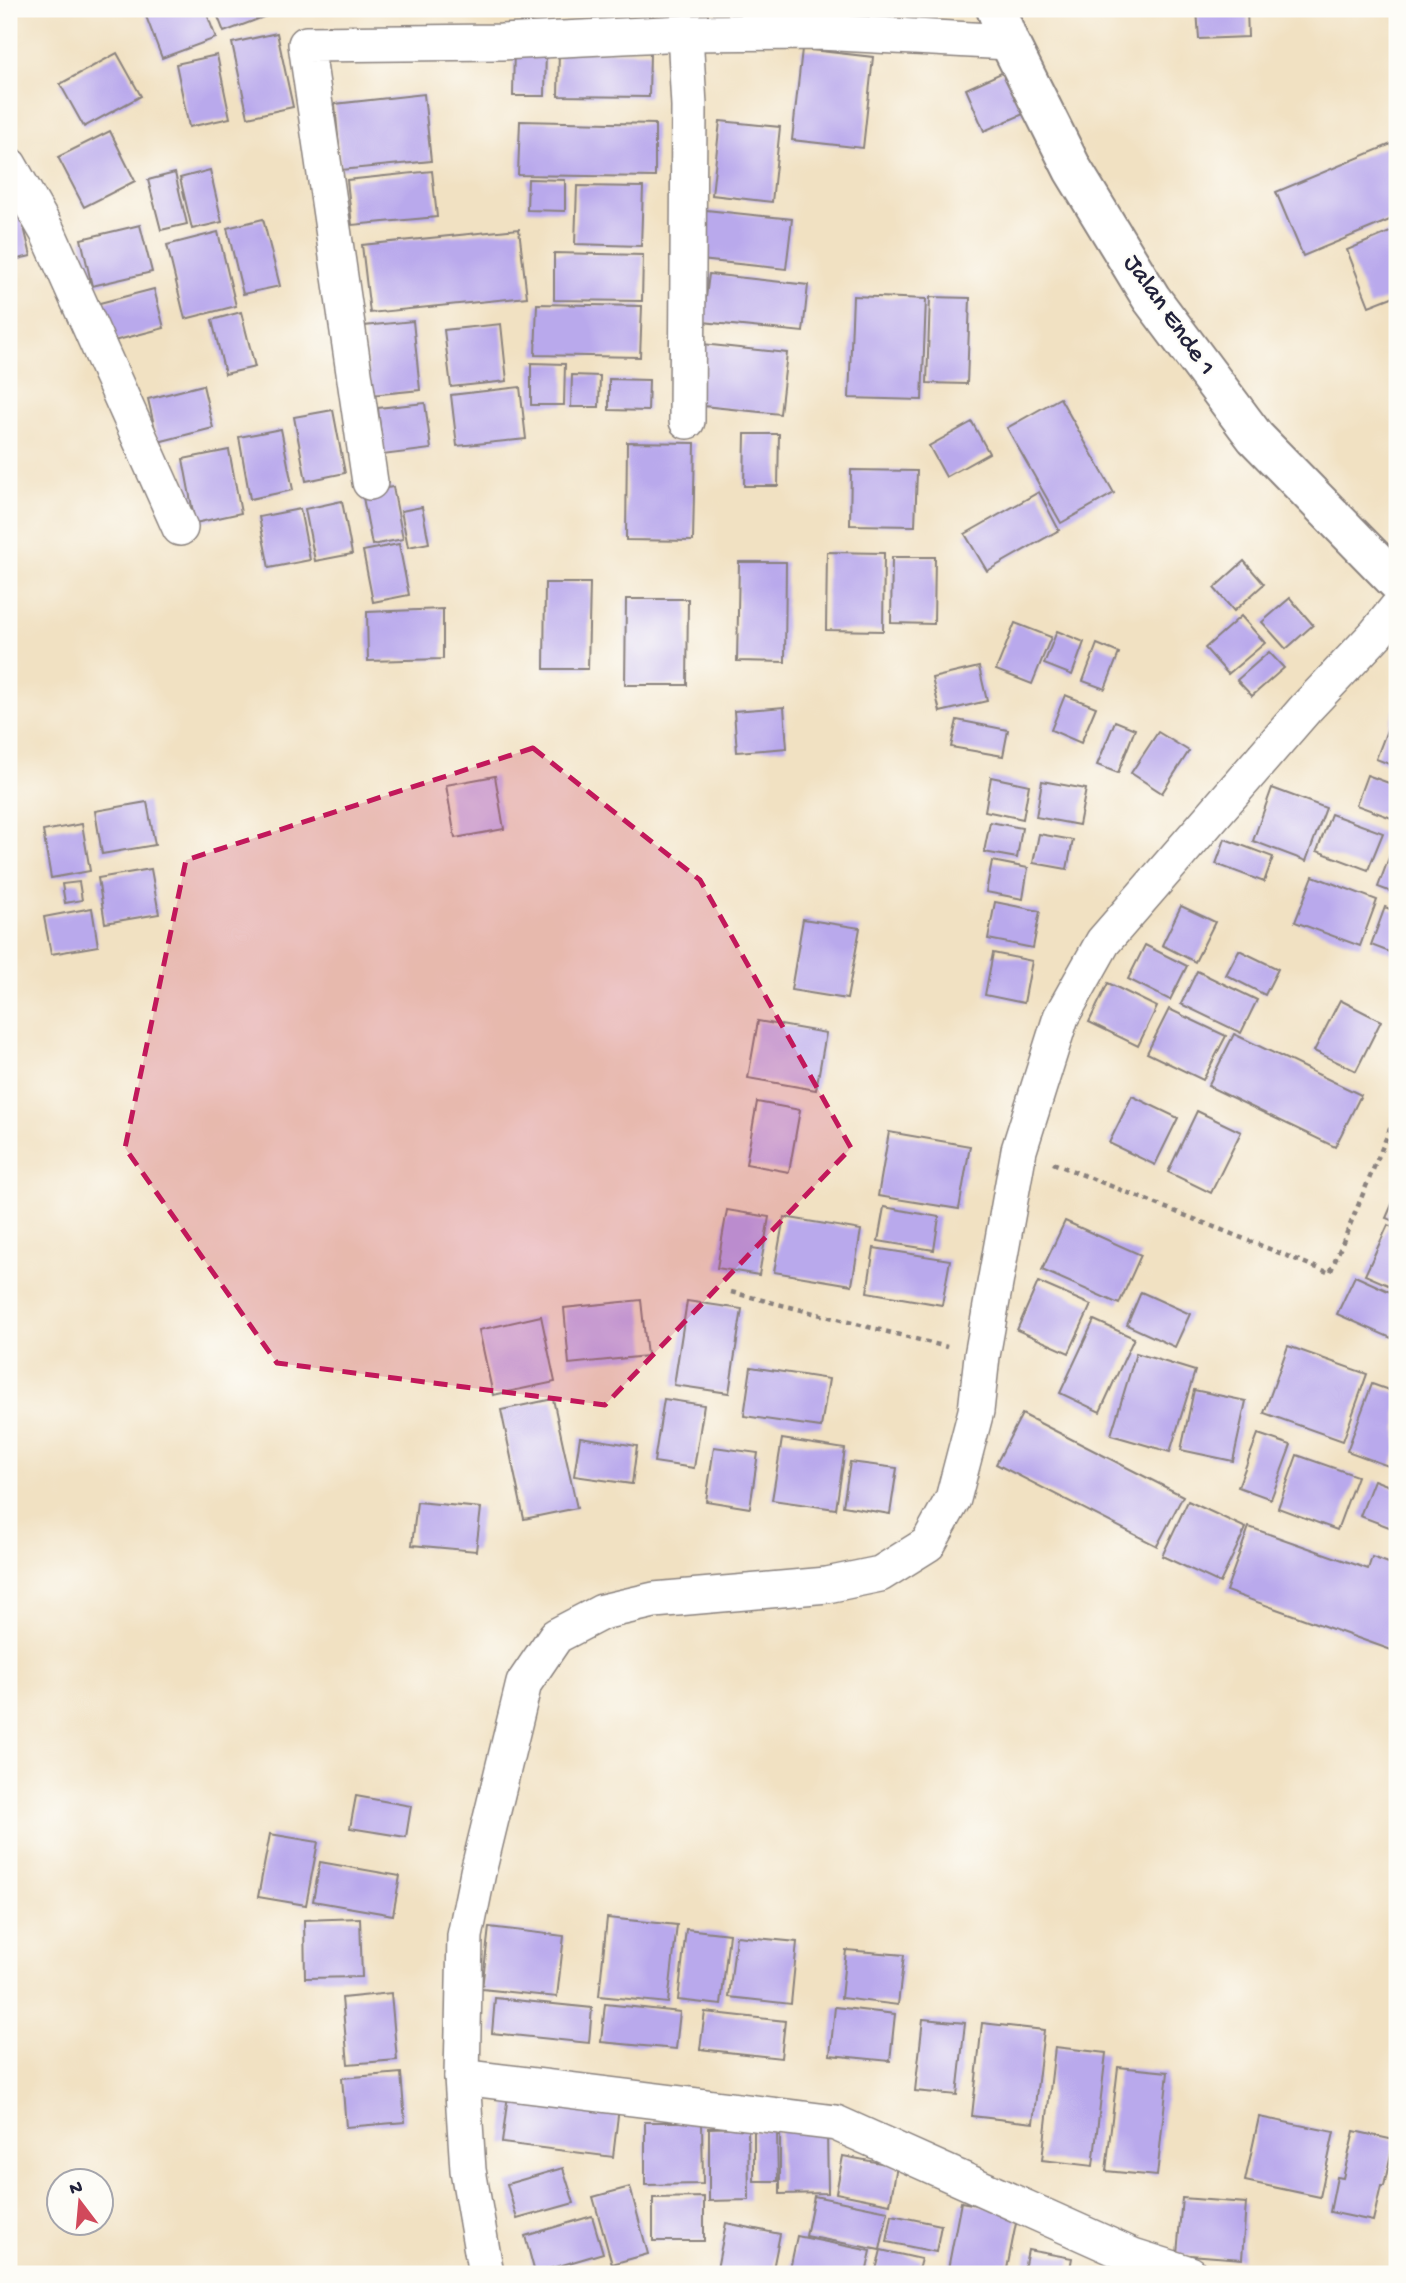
<svg xmlns="http://www.w3.org/2000/svg" width="1406" height="2283" font-family="'Gochi Hand',sans-serif">
  <rect width="100%" height="100%" fill="#fdfcf7"/>
  <filter id="ink" filterUnits="userSpaceOnUse"><feTurbulence type="fractalNoise" baseFrequency=".0143" numOctaves="2"/><feDisplacementMap in="SourceGraphic" scale="14" xChannelSelector="R" yChannelSelector="G"/><feConvolveMatrix kernelMatrix="1 2 1 2 8 2 1 2 1" color-interpolation-filters="sRGB"/></filter>
  <filter id="wash" filterUnits="userSpaceOnUse"><feTurbulence type="fractalNoise" baseFrequency=".00686" numOctaves="4" result="noise"/><feDisplacementMap in="SourceGraphic" scale="28" xChannelSelector="R" yChannelSelector="G"/><feGaussianBlur stdDeviation="1.57" result="paint"/><feColorMatrix in="noise" values="0 0 0 0 0 0 0 0 0 0 0 0 0 0 0 0 0 1.4 0 .05"/><feComposite in="paint" operator="in"/></filter>
  <g filter="url(#wash)">
    <rect width="100%" height="100%" fill="#f1e1c2"/>
    <g id="blocks">
      <g fill="#b9a9ec">
        <path d="M149,9H205L216,38L162,58L144,11Z"/>
        <path d="M215,9H276L277,12L224,32Z"/>
        <path d="M1197,9H1247L1248,37L1199,39Z"/>
        <path d="M277,33L293,107L248,117L232,43Z"/>
        <path d="M514,47H546L545,96H513Z"/>
        <path d="M802,49L873,57L863,148L792,140Z"/>
        <path d="M559,50L650,52L649,97L558,96Z"/>
        <path d="M117,53L141,96L84,127L60,84Z"/>
        <path d="M217,55L230,118L189,127L176,64Z"/>
        <path d="M1010,69L1028,112L984,131L966,89Z"/>
        <path d="M424,94L431,161L341,170L335,104Z"/>
        <path d="M520,121L655,124V177L518,175Z"/>
        <path d="M720,121L780,127L772,202L712,195Z"/>
        <path d="M110,131L135,181L84,207L58,157Z"/>
        <path d="M1391,144L1397,159V217L1303,256L1276,192Z"/>
        <path d="M210,170L222,222L192,229L180,178Z"/>
        <path d="M432,171L437,217L352,225L347,180Z"/>
        <path d="M175,173L187,224L161,230L148,180Z"/>
        <path d="M528,179L565,180V211L527,210Z"/>
        <path d="M577,186L643,187L641,246L575,244Z"/>
        <path d="M16,194L31,256L9,261V196Z"/>
        <path d="M706,210L792,219L786,269L701,260Z"/>
        <path d="M263,219L280,286L243,294L227,228Z"/>
        <path d="M140,225L152,272L92,286L81,239Z"/>
        <path d="M519,229L527,297L370,313L362,245Z"/>
        <path d="M1397,229V295L1369,306L1347,250Z"/>
        <path d="M218,232L236,306L185,319L167,245Z"/>
        <path d="M554,253L643,255L642,301L554,300Z"/>
        <path d="M709,274L808,285L803,332L703,322Z"/>
        <path d="M154,289L164,328L102,344L92,305Z"/>
        <path d="M853,296L926,299L922,400L849,398Z"/>
        <path d="M930,297L970,298L967,384L927,383Z"/>
        <path d="M537,304L642,306L640,357L535,355Z"/>
        <path d="M241,312L255,367L225,374L212,320Z"/>
        <path d="M413,321L420,390L371,395L364,326Z"/>
        <path d="M501,324L507,381L451,387L444,330Z"/>
        <path d="M702,344L787,353L780,414L694,405Z"/>
        <path d="M531,363L565,364L564,405H531Z"/>
        <path d="M572,375L600,376L599,407H571Z"/>
        <path d="M609,379L649,380L648,411L609,410Z"/>
        <path d="M203,385L213,428L158,442L148,399Z"/>
        <path d="M520,387L526,439L457,446L451,395Z"/>
        <path d="M1060,398L1114,493L1061,523L1007,428Z"/>
        <path d="M425,403L431,449L383,455L378,408Z"/>
        <path d="M333,410L345,473L306,481L294,417Z"/>
        <path d="M972,422L989,453L946,477L929,446Z"/>
        <path d="M281,429L293,490L250,499L239,437Z"/>
        <path d="M745,434H779L778,486H744Z"/>
        <path d="M627,442L695,443L693,541L626,540Z"/>
        <path d="M229,450L241,513L195,523L183,459Z"/>
        <path d="M851,470L917,471L915,526L850,525Z"/>
        <path d="M393,487L403,539L372,545L362,492Z"/>
        <path d="M1039,492L1059,530L987,571L965,534Z"/>
        <path d="M342,501L352,554L315,561L305,509Z"/>
        <path d="M422,507L429,543L408,547L401,511Z"/>
        <path d="M300,509L310,560L269,568L259,517Z"/>
        <path d="M399,544L409,595L373,602L363,551Z"/>
        <path d="M827,552L884,553L883,631L826,630Z"/>
        <path d="M892,557H935L934,624L891,623Z"/>
        <path d="M1244,561L1264,584L1234,611L1214,588Z"/>
        <path d="M739,562H786L785,662L737,661Z"/>
        <path d="M545,583H590L588,669H544Z"/>
        <path d="M1290,598L1313,625L1286,649L1262,622Z"/>
        <path d="M626,599H688L687,685H625Z"/>
        <path d="M443,609V659L368,661L367,612Z"/>
        <path d="M1241,616L1265,643L1228,674L1205,648Z"/>
        <path d="M1015,623L1051,637L1032,684L996,670Z"/>
        <path d="M1057,631L1084,642L1072,675L1044,664Z"/>
        <path d="M1097,644L1119,653L1105,689L1083,681Z"/>
        <path d="M1269,652L1284,668L1252,696L1237,680Z"/>
        <path d="M979,667L987,701L940,712L932,678Z"/>
        <path d="M1065,695L1096,707L1081,743L1051,730Z"/>
        <path d="M1397,704V767L1376,759Z"/>
        <path d="M784,707L787,748L737,752L734,711Z"/>
        <path d="M957,720L1008,730L1003,756L951,747Z"/>
        <path d="M1115,721L1135,729L1118,773L1097,765Z"/>
        <path d="M1158,732L1189,751L1162,793L1131,773Z"/>
        <path d="M1367,775L1397,786V820L1356,805Z"/>
        <path d="M495,776L504,829L455,838L446,785Z"/>
        <path d="M991,777L1029,785L1023,819L985,811Z"/>
        <path d="M1042,781L1086,789L1079,825L1036,817Z"/>
        <path d="M1272,788L1326,808L1306,861L1253,841Z"/>
        <path d="M147,802L155,845L102,854L95,811Z"/>
        <path d="M1331,814L1383,833L1368,870L1317,851Z"/>
        <path d="M990,822L1022,828L1017,858L984,852Z"/>
        <path d="M82,824L90,871L51,878L43,831Z"/>
        <path d="M1039,834L1073,840L1067,869L1033,863Z"/>
        <path d="M1397,836V894L1378,887Z"/>
        <path d="M1225,839L1273,857L1264,882L1216,864Z"/>
        <path d="M992,861L1028,868L1023,899L986,892Z"/>
        <path d="M151,869L159,914L105,923L98,878Z"/>
        <path d="M1313,876L1377,900L1360,946L1295,922Z"/>
        <path d="M79,882L82,900L65,903L62,884Z"/>
        <path d="M995,902L1040,911L1033,948L988,939Z"/>
        <path d="M1181,906L1215,922L1195,962L1162,945Z"/>
        <path d="M1385,907L1397,912V955L1371,945Z"/>
        <path d="M92,908L98,946L51,954L44,917Z"/>
        <path d="M803,919L860,928L847,999L791,990Z"/>
        <path d="M1145,945L1187,966L1170,1000L1128,979Z"/>
        <path d="M1239,950L1278,969L1265,995L1226,975Z"/>
        <path d="M993,953L1032,961L1024,1003L985,995Z"/>
        <path d="M1197,971L1257,1000L1241,1033L1181,1004Z"/>
        <path d="M1108,983L1157,1007L1138,1046L1089,1022Z"/>
        <path d="M1340,1000L1381,1021L1356,1071L1314,1051Z"/>
        <path d="M1169,1009L1226,1036L1203,1080L1147,1053Z"/>
        <path d="M758,1021L826,1033L816,1090L748,1078Z"/>
        <path d="M1234,1034L1361,1095L1335,1147L1208,1086Z"/>
        <path d="M1132,1096L1178,1118L1155,1165L1109,1143Z"/>
        <path d="M757,1102L800,1110L789,1172L746,1164Z"/>
        <path d="M1197,1111L1241,1132L1211,1193L1168,1172Z"/>
        <path d="M889,1132L970,1146L959,1209L878,1196Z"/>
        <path d="M1397,1193V1222L1386,1218Z"/>
        <path d="M884,1207L939,1217L934,1250L878,1241Z"/>
        <path d="M727,1210L769,1217L759,1275L717,1268Z"/>
        <path d="M784,1217L861,1230L852,1285L774,1272Z"/>
        <path d="M1065,1221L1141,1255L1119,1304L1042,1270Z"/>
        <path d="M1388,1225L1397,1230V1289L1365,1275Z"/>
        <path d="M874,1248L950,1260L942,1305L867,1292Z"/>
        <path d="M1355,1276L1397,1295V1325L1391,1338L1337,1314Z"/>
        <path d="M1038,1282L1091,1305L1069,1353L1017,1330Z"/>
        <path d="M1141,1292L1190,1314L1175,1347L1127,1325Z"/>
        <path d="M641,1300L647,1356L569,1364L564,1308Z"/>
        <path d="M687,1301L742,1309L729,1393L674,1385Z"/>
        <path d="M541,1316L555,1382L493,1395L479,1330Z"/>
        <path d="M1094,1320L1134,1338L1100,1412L1060,1393Z"/>
        <path d="M1288,1346L1367,1374L1343,1441L1264,1413Z"/>
        <path d="M1136,1353L1195,1371L1170,1452L1111,1435Z"/>
        <path d="M751,1367L829,1379L821,1427L744,1416Z"/>
        <path d="M1372,1384L1397,1393V1451L1391,1467L1347,1451Z"/>
        <path d="M1194,1390L1246,1401L1233,1461L1181,1450Z"/>
        <path d="M553,1399L577,1508L524,1519L501,1410Z"/>
        <path d="M664,1399L704,1405L694,1468L654,1462Z"/>
        <path d="M1022,1414L1183,1496L1157,1546L996,1464Z"/>
        <path d="M1258,1434L1291,1445L1271,1499L1238,1487Z"/>
        <path d="M580,1437L637,1446L632,1484L574,1476Z"/>
        <path d="M782,1439L845,1449L836,1509L772,1500Z"/>
        <path d="M714,1447L758,1453L750,1508L706,1501Z"/>
        <path d="M1297,1455L1357,1476L1337,1530L1278,1508Z"/>
        <path d="M850,1462L897,1468L890,1514L843,1506Z"/>
        <path d="M1374,1480L1397,1489V1530L1360,1516Z"/>
        <path d="M1188,1501L1246,1528L1220,1583L1162,1556Z"/>
        <path d="M417,1502L481,1508L476,1551L412,1545Z"/>
        <path d="M1249,1527L1368,1569L1372,1557L1397,1566V1652L1226,1591Z"/>
        <path d="M356,1796L411,1806L406,1837L350,1828Z"/>
        <path d="M270,1834L318,1842L306,1905L258,1897Z"/>
        <path d="M320,1862L400,1876L393,1915L313,1901Z"/>
        <path d="M360,1918L362,1977L305,1978L304,1920Z"/>
        <path d="M607,1918L677,1925L668,2003L599,1996Z"/>
        <path d="M489,1927L564,1936L557,1997L482,1989Z"/>
        <path d="M686,1929L729,1934L721,2005L678,2000Z"/>
        <path d="M736,1936L797,1942L791,2004L729,1997Z"/>
        <path d="M846,1950L904,1955L898,2005L841,1998Z"/>
        <path d="M391,1993L397,2060L348,2064L342,1998Z"/>
        <path d="M495,1998L592,2008L589,2043L492,2033Z"/>
        <path d="M605,2004L680,2012L676,2049L601,2042Z"/>
        <path d="M835,2007L895,2014L890,2061L830,2055Z"/>
        <path d="M705,2012L785,2021L781,2058L700,2049Z"/>
        <path d="M923,2019L965,2023L957,2095L915,2091Z"/>
        <path d="M982,2023L1044,2030L1033,2123L972,2116Z"/>
        <path d="M1055,2047L1106,2053L1093,2166L1042,2160Z"/>
        <path d="M1118,2067L1168,2072L1157,2176L1106,2171Z"/>
        <path d="M401,2073L405,2122L346,2127L342,2078Z"/>
        <path d="M508,2094L619,2107L613,2157L502,2143Z"/>
        <path d="M1259,2117L1334,2132L1320,2197L1245,2181Z"/>
        <path d="M645,2122H702L703,2184L645,2185Z"/>
        <path d="M748,2127L749,2200L709,2201V2128Z"/>
        <path d="M780,2130H827L828,2193L780,2194Z"/>
        <path d="M754,2131H777L778,2181H754Z"/>
        <path d="M1354,2131L1394,2140L1384,2186H1381L1373,2221L1330,2212L1337,2177L1343,2178Z"/>
        <path d="M843,2156L897,2166L890,2204L836,2193Z"/>
        <path d="M563,2168L574,2203L517,2219L507,2184Z"/>
        <path d="M630,2187L648,2254L612,2264L593,2197Z"/>
        <path d="M814,2196L888,2211L880,2250L806,2236Z"/>
        <path d="M704,2197V2241H653V2198Z"/>
        <path d="M1182,2198L1246,2203L1242,2259L1177,2254Z"/>
        <path d="M961,2202L1018,2213L1006,2274H947Z"/>
        <path d="M892,2215L941,2225L936,2252L887,2242Z"/>
        <path d="M592,2216L603,2253L535,2273L525,2236Z"/>
        <path d="M726,2223L780,2234L772,2274H716Z"/>
        <path d="M797,2236L871,2251L866,2274H789Z"/>
        <path d="M881,2250L921,2259L917,2274H875Z"/>
        <path d="M1028,2250L1072,2258L1069,2274H1023Z"/>
      </g>
    </g>
  </g>
  <g filter="url(#ink)">
    <use href="#blocks" fill-opacity="0" stroke="#8a827e" stroke-width="2"/>
    <g fill="none" stroke-linecap="round" stroke-linejoin="round">
      <defs>
        <g id="minor">
          <path d="M685,33L689,106L687,421"/>
          <path d="M9,165L48,233L180,528"/>
          <path d="M370,482L306,44L501,42L685,33L819,32L1009,42"/>
          <path d="M462,2077L836,2123L1133,2256L1190,2274"/>
          <path d="M486,2274L468,2170L462,2077L465,1936L478,1872L524,1683L556,1636L602,1612L654,1600L827,1585L880,1574L928,1544L953,1499L976,1411L982,1356L1019,1150L1061,1017L1103,942L1306,708L1376,634L1397,608"/>
        </g>
        <path id="tertiary" d="M996,9L1009,42L1073,170L1151,298L1255,437L1397,582"/>
      </defs>
      <use href="#minor" stroke="#8a827e" stroke-width="38"/>
      <use href="#tertiary" stroke="#8a827e" stroke-width="42"/>
      <g stroke="#8a827e" stroke-width="4.5" stroke-dasharray="5 5" stroke-linecap="butt">
        <path d="M1053,1163L1330,1273L1397,1112"/>
        <path d="M731,1292L947,1347"/>
      </g>
      <use href="#minor" stroke="#fff" stroke-width="35"/>
      <use href="#tertiary" stroke="#fff" stroke-width="38"/>
    </g>
  </g>
  <path fill="#c2185b" fill-opacity="0.2" stroke="#c2185b" stroke-width="5" stroke-dasharray="14 9" stroke-linejoin="round" d="M533,748L700,880L851,1148L605,1405L277,1363L125,1148L186,860Z"/>
  <g text-anchor="middle" dominant-baseline="central" stroke-width="5" stroke-linejoin="round" paint-order="stroke">
    <g font-size="26" fill="#22223b" stroke="#fdfcf7">
      <text transform="translate(1168 316) rotate(55)">Jalan Ende 1</text>
    </g>
  </g>
  <rect width="1406" height="2283" fill="none" stroke="#fdfcf7" stroke-width="35"/>
  <g transform="translate(80 2202) rotate(344)"><circle r="33" fill="#fdfcf7" stroke="#a5a5ac" stroke-width="2"/>
  <path d="M0-5L12 26L0 18L-12 26Z" fill="#d1495b"/>
  <text y="-10" font-size="19" font-weight="bold" text-anchor="middle" fill="#22223b">N</text>
  </g>
</svg>
